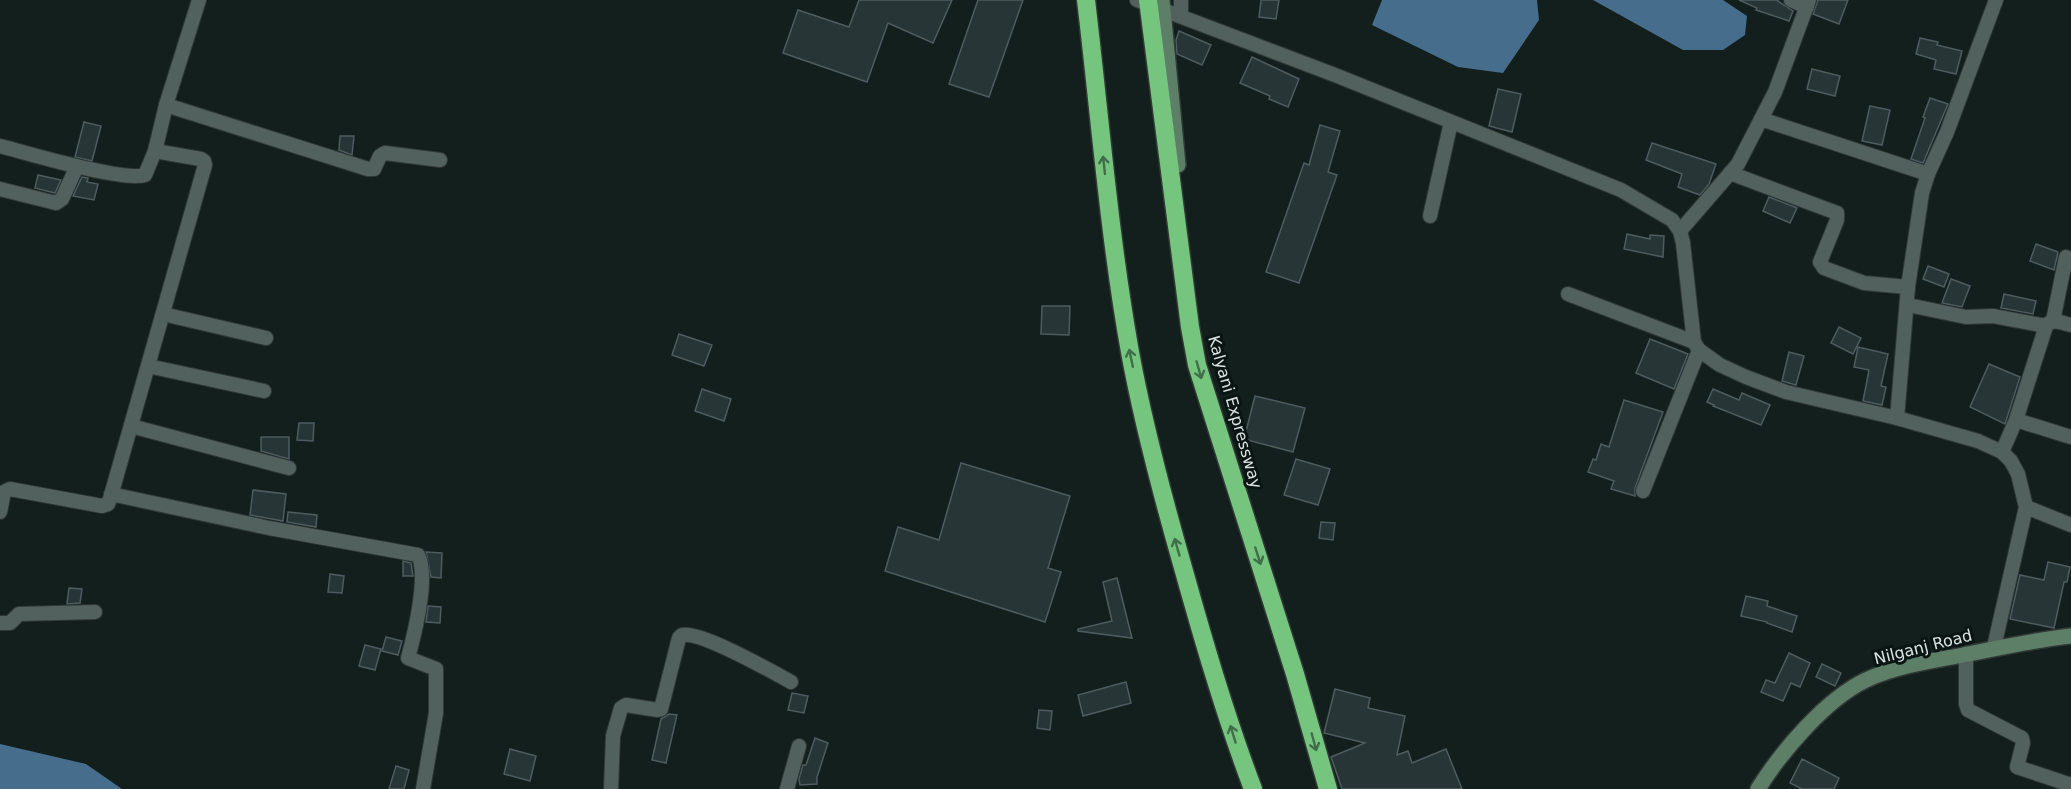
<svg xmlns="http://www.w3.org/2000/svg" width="2071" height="789" font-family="'DejaVu Sans',sans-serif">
  <rect width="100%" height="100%" fill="#131f1c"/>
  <g fill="#466d8c">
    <path d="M1382,0H1537L1539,20L1503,73L1458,67L1372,25Z"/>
    <path d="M1593,0H1723L1747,16L1745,35L1723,50H1683Z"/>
    <path d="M0,744L86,764L122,789H0Z"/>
  </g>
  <g fill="#273537" stroke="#4e5c5f" stroke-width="1.5">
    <path d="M859,0H952L933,43L888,23L867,82L783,53L798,10L849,27Z"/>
    <path d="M978,0H1023L989,97L949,84Z"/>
    <path d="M1261,0H1279L1276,19L1259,17Z"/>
    <path d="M1739,0H1778V1L1793,11L1789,21L1756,10L1757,8Z"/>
    <path d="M1818,0H1848L1839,24L1813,14Z"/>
    <path d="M1179,31L1211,45L1202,65L1177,54L1176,40Z"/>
    <path d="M1920,38L1938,42L1937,45L1962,51L1956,74L1934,69L1936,60L1916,54Z"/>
    <path d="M1252,57L1299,79L1288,107L1269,99L1270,96L1240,83Z"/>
    <path d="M1812,69L1840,76L1835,96L1807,89Z"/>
    <path d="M1498,89L1521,94L1512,132L1489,126Z"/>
    <path d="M1930,98L1948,104L1923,163L1911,159L1925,118L1923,117Z"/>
    <path d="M1870,106L1890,110L1882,145L1862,141Z"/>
    <path d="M84,122L101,126L92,161L75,157Z"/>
    <path d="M1320,125L1340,131L1328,172L1337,175L1299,283L1266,272L1304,163L1309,165Z"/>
    <path d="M340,136H354L352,155L339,150Z"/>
    <path d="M1652,143L1716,164L1709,184L1700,195L1678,187L1682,174L1646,160Z"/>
    <path d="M38,175L61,180L55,193L35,188Z"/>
    <path d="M82,177L88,178L87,182L98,184L94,200L73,196Z"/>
    <path d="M1769,197L1797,208L1790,223L1763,211Z"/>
    <path d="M1627,234L1650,239V235L1664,236L1663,257L1624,249Z"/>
    <path d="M2036,244L2058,252L2054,270L2030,261Z"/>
    <path d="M1928,266L1949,274L1944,287L1923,279Z"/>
    <path d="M1951,279L1970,286L1962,307L1942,303Z"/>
    <path d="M2004,294L2036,301L2033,314L2001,308Z"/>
    <path d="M1042,306H1070L1069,335L1041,334Z"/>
    <path d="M1839,327L1861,338L1853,354L1831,343Z"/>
    <path d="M679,334L712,345L704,366L672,355Z"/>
    <path d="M1650,339L1688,354L1674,389L1636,373Z"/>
    <path d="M1858,347L1888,354L1881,386L1886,387L1882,405L1863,401L1869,370L1854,367Z"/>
    <path d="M1789,352L1804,356L1796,385L1782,381Z"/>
    <path d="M1989,364L2020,377L2005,424L1970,407Z"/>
    <path d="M702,389L731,399L724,421L695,411Z"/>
    <path d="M1713,389L1739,400L1742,393L1770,405L1761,425L1713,406L1714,405L1707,402Z"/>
    <path d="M1255,396L1305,408L1293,452L1244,439Z"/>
    <path d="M1624,400L1663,412L1635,488V496L1611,489L1614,481L1588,472L1593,459L1596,460L1601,444L1609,447Z"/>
    <path d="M299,423H314L313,441L297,440Z"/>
    <path d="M261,437H289V459L261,451Z"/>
    <path d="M1296,459L1330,469L1318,505L1284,495Z"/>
    <path d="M961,463L1070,496L1048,568L1061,572L1045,622L885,571L898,527L939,540Z"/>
    <path d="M253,490L286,494L283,521L250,515Z"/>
    <path d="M288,512L317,515L316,527L287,522Z"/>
    <path d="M1321,522L1335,523L1333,540L1319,538Z"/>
    <path d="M426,552L442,553L441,578L431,577Z"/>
    <path d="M403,561L411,563L413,576H403Z"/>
    <path d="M2048,562L2070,567L2067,582H2064L2054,628L2010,619L2020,575L2044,580Z"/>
    <path d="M330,574L344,576L342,593L328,592Z"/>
    <path d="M1117,578L1132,638L1078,631V629L1112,621L1103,582Z"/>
    <path d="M69,588L82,589L80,603L67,604Z"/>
    <path d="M1746,596L1768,601L1767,606L1797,616L1792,632L1767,623V622L1741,616Z"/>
    <path d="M428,606L441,607L440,623L426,622Z"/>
    <path d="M386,637L402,641L398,655L382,651Z"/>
    <path d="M365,645L381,649L375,670L359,666Z"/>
    <path d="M1789,653L1810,663L1800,687L1791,683L1783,701L1761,692L1766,680L1775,683Z"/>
    <path d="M1822,664L1841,673L1835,686L1816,677Z"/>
    <path d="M1126,682L1131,703L1083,716L1078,695Z"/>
    <path d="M1335,689L1370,698L1368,708L1405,716L1397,755L1408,751L1412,763L1446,749L1462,789H1342L1331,757L1365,743L1324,733Z"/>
    <path d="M792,693L808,696L804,713L788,710Z"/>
    <path d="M1039,710L1052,711L1050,730L1037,728Z"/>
    <path d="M669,714L677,715L666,763L652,760L661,719Z"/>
    <path d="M815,738L828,743L817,777V784L800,785L799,779L803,765H806Z"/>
    <path d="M510,749L536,756L530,781L504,774Z"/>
    <path d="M1802,759L1839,778L1834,789H1802L1790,783Z"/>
    <path d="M396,766L409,770L404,789H389Z"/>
  </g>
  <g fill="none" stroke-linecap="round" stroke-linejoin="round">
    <defs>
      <g id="street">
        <path d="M1137,0L1335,75L1621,190L1672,220L1680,231L1683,243L1694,342L1699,350L1720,365L1746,377L1786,392L1897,418L1978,441L2002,452L2011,461L2018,474L2026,507L1994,647"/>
        <path d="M1791,0L1807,7"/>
        <path d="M1181,16V0"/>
        <path d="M166,105L368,169H374L380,156L385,153L440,160"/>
        <path d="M1761,119L1928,174"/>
        <path d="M0,146C27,153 123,182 145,175L155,151L166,105L199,0"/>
        <path d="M1730,173L1837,213V220L1820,262L1824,268L1864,283L1908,287"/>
        <path d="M0,189L56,203L62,199L77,166"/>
        <path d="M1430,216L1451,122"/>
        <path d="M1680,231L1738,164L1775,92L1809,0"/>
        <path d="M1568,294L1694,342"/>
        <path d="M1908,305L1966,317L1993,316L2046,326"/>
        <path d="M163,314L266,338"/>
        <path d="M2053,321L2066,257"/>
        <path d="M148,366L264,391"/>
        <path d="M1897,418L1908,287L1922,193L1928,174L1947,132L1996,0"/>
        <path d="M2016,420L2071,437"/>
        <path d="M131,426L289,468"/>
        <path d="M2002,452L2016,420L2046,326C2052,318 2062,323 2071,325"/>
        <path d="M1643,491L1699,350"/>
        <path d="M111,494L269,528L418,555C429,576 414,636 408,658L436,669V713L423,789"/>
        <path d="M2026,507L2071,525"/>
        <path d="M0,512L4,492L10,489L102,506L108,504L110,499L205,165L204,161L201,159L155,151"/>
        <path d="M0,623H10L19,614L95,612"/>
        <path d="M1966,654V704L1968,710L2022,738L2023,743L2017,767L2071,785"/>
        <path d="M611,789L613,736L621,708L626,705L658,710L661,709L679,638L682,635C701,631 771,671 791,682"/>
        <path d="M787,789L799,746"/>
      </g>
      <g id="secondary">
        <path d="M1162,0L1178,165"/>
        <path d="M1758,789C1781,752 1826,699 1866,680C1896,666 1931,661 1963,655C1999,648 2034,640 2071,636"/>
      </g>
      <g id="highway">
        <path d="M1086,0C1100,117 1109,235 1130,352C1143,423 1162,494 1182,564C1203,639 1225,715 1253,789"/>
        <path d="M1148,0L1190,327L1197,365L1295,674L1328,789"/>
      </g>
    </defs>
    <use href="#street" stroke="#313937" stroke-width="16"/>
    <use href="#secondary" stroke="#313937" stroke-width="18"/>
    <use href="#highway" stroke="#313937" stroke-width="21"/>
    <use href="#street" stroke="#53615e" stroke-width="14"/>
    <use href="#secondary" stroke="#5d7f68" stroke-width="15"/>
    <use href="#highway" stroke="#75c57f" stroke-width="18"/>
  </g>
  <defs><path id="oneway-shaft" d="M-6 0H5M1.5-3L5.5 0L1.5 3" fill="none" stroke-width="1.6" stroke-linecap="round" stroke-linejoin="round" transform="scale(1.5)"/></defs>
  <g stroke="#406e49">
    <use href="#oneway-shaft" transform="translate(1104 165) rotate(-96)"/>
    <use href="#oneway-shaft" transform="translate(1131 358) rotate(-102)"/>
    <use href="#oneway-shaft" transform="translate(1199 370) rotate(74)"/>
    <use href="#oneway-shaft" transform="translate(1177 547) rotate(-106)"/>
    <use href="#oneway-shaft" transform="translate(1258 556) rotate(72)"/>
    <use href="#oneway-shaft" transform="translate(1233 734) rotate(-107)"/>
    <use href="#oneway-shaft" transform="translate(1314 742) rotate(75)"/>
  </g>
  <g text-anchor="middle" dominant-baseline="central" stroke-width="6" stroke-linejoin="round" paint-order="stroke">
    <g font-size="16" fill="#dbe3e1" stroke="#0a1613">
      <text transform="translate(1235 412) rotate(74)">Kalyani Expressway</text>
      <text transform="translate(1923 647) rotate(-14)">Nilganj Road</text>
    </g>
  </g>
</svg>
